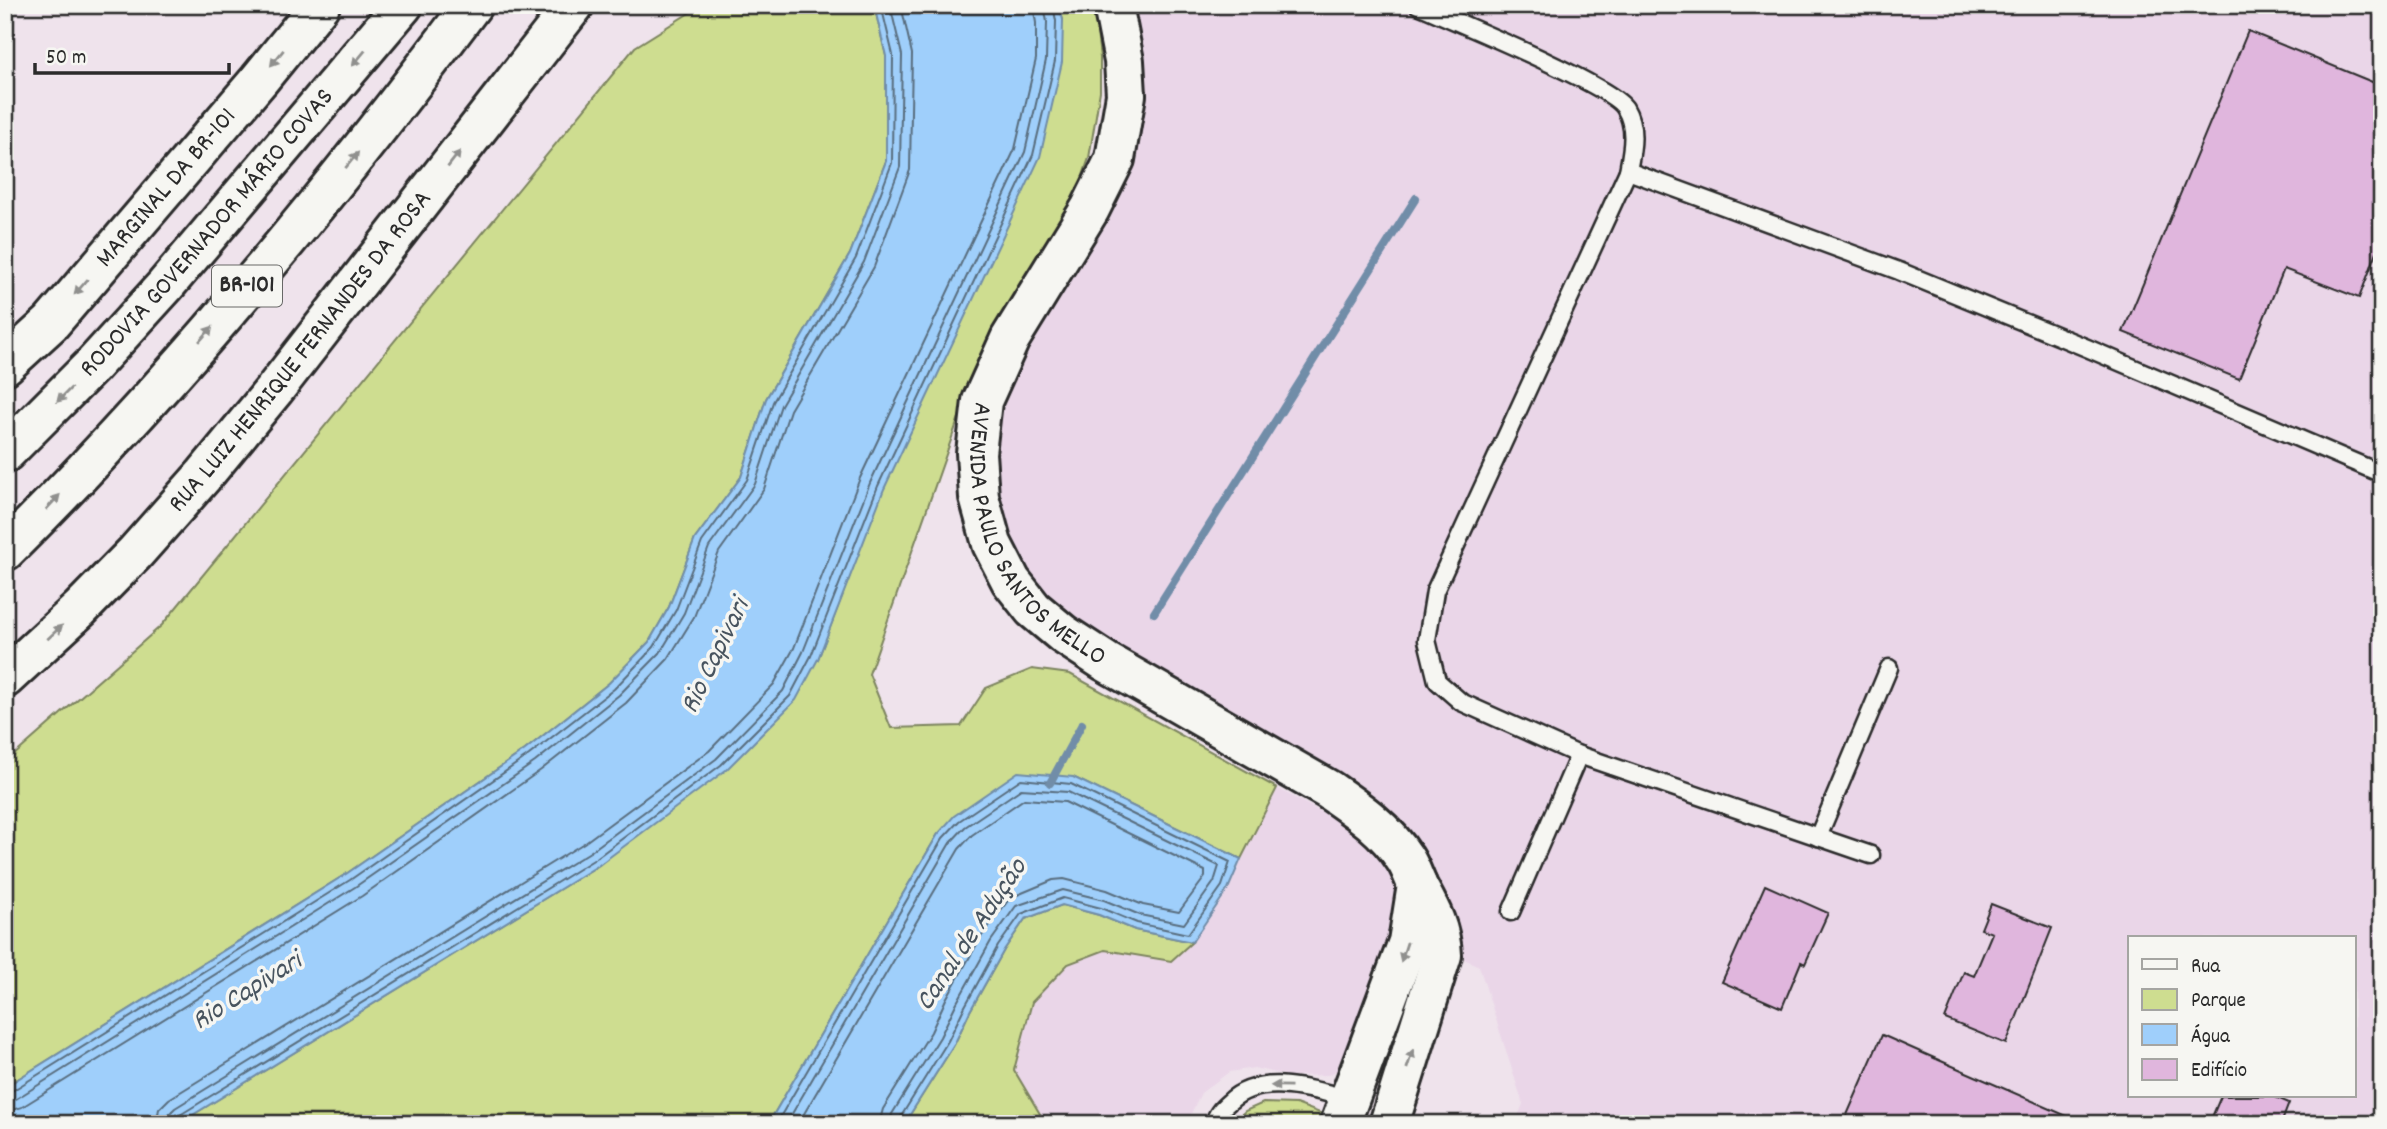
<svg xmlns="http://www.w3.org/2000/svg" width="2387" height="1129" font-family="Dekko,sans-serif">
  <rect width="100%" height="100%" fill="#efe3ec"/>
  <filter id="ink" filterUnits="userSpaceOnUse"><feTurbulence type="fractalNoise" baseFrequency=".0143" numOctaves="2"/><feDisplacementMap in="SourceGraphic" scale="14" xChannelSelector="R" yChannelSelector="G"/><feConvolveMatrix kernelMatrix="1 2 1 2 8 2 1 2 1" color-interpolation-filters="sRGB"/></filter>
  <g filter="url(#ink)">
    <g fill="#ead6e8" fill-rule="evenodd">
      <path d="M1131,5H2382V1124H1515L1523,1104L1479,966L1460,957L1459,932L1422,853L1073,620L1046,597L1026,571L1009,537L996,494L994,453L999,405L1025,347L1105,217ZM2130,938H2354V1096H2130Z"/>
      <path d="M1277,788L1350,828L1373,848L1390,871L1397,888L1395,911L1379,966L1338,1070L1328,1075L1289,1076L1254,1068L1229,1072L1201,1093L1186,1124H904L1004,950L1228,889L1241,859Z"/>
    </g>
    <g fill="#cedd90" stroke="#7c845e" stroke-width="2">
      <path d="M702,5H874L886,56V161L850,254L766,399L741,477L695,539L669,607L649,642L609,683L525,750L346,874L5,1087V763L162,625L635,47Z"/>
      <path d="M1059,5H1094L1100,58V91L1089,158L1078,190L1029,283L970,386L869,674L891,728L961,726L986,688L1032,669L1070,674L1277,788L1241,859L1073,777L938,834L768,1124H178L599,865L818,659L1063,20Z"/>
      <path d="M1062,905L1099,915L1135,930L1192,942L1171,961L1105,950L1068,964L1032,1002L1014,1070L1046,1124H904L954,1045L970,1011L1004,950L1025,919Z"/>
      <path d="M1263,1103L1296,1104L1323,1114L1320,1124H1232L1245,1111Z"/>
    </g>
    <g fill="#9fcffb" stroke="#718da8" stroke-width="2">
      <path d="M874,5H1059L1063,20L1062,62L1040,157L884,489L818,659L796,700L726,770L599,865L178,1124H5V1087L346,874L525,750L609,683L649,642L669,607L695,539L741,477L766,399L850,254L886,161V56Z"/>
      <path d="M1018,772L1073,777L1241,859L1228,889L1192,942L1135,930L1099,915L1062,905L1025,919L1004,950L970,1011L954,1045L904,1124H768L938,834L954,816Z"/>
    </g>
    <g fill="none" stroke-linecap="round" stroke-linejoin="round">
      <g stroke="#596d7e" stroke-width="2">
        <path d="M5,1092L12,1091L350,880L529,755L614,689L654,647L676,610L702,542L747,480L773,402L856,258L892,163L893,55L881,5"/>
        <path d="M5,1101L16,1099L355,887L535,762L619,695L660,653L684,613L709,547L755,484L781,405L864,262L900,167L902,55L890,5"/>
        <path d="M5,1112L22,1107L362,896L541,770L626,703L668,659L694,617L719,552L764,489L790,410L874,267L910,170L912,54L901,5"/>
        <path d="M156,1124L159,1109L169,1099L584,843L709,751L774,684L794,648L860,478L1015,149L1036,59V23L1033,5"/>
        <path d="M167,1124L169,1114L175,1108L590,852L716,759L783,691L803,652L870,483L1025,152L1046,60L1047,22L1044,5"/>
        <path d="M176,1124L180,1115L595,859L721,765L790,696L811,656L878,486L1033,155L1055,61L1056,21L1053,5"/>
        <path d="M776,1124L943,838L959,821L1021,779L1071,784L1230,862L1222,886L1188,934L1137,923L1101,908L1063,898L1021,914L998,946L964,1008L948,1041L900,1118L899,1124"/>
        <path d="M786,1124L950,843L965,827L1021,789L1068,792L1219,866L1214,882L1184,924L1140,915L1104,900L1063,890L1016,906L991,941L956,1004L940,1037L892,1114L890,1124"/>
        <path d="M798,1124L959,849L972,835L1024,799L1065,802L1205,871V877L1179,912L1143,905L1107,890L1064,879L1053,880L1010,898L981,937L946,999L931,1032L883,1109L879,1124"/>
      </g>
      <g stroke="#718da8" stroke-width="8">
        <path d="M1154,613L1416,198"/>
        <path d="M1050,783L1082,724"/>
      </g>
    </g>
    <g fill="#e0b6dd" stroke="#2b2b2b" stroke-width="2">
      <path d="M2248,31L2382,86V239L2359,298L2284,269L2239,379L2123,332Z"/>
      <path d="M1765,885L1828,913L1805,964L1801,962L1782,1008L1722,982Z"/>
      <path d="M1991,904L2052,928L2006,1044L1945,1019L1964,972L1974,976L1992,933L1981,929Z"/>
      <path d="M1882,1035L1925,1054L2085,1124H1843Z"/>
      <path d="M2221,1096H2273L2289,1103L2281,1124H2209Z"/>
    </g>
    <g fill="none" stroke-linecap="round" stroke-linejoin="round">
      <defs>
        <g id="lane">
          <path d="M1418,5C1452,20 1611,85 1625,108C1637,128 1632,150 1628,171L1435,591L1427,640L1437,681L1461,702L1579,755L1871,855"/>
          <path d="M1628,171L1899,271L2087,348L2382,474"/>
          <path d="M1818,837L1889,668"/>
          <path d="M1511,912L1579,755"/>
          <path d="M1214,1124C1216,1114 1221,1109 1229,1102C1260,1072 1311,1090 1348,1098"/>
        </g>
        <g id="secondary">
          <path id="s1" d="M1113,5L1124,61L1126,95L1115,159L1090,209L1010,339L982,401L976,453L979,497L992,544L1011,581L1033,609L1063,634L1106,662L1329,790C1358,810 1386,829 1405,859C1411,868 1414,879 1419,889C1431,911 1441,929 1442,955L1389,1124"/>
          <path id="s2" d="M5,365L51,323L259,80L320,5"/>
          <path id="s3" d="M5,678L80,609L135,553L205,474L275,389L574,5"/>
          <path d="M1340,1124L1408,942L1417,885"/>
        </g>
        <g id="highway">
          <path id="s4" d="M5,453L92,366L165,286L403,5"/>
          <path d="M5,551C175,383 329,196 472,5"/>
        </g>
      </defs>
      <use href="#lane" stroke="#2b2b2b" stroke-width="21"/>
      <use href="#secondary" stroke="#2b2b2b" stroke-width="44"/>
      <use href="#highway" stroke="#2b2b2b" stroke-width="44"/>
      <use href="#lane" stroke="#f6f6f2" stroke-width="16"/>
      <use href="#secondary" stroke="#f6f6f2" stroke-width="38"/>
      <use href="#highway" stroke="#f6f6f2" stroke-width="38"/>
    </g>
    <defs><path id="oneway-solid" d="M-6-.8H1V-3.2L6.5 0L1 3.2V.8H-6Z" transform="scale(1.75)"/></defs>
    <g fill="#90908e">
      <use href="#oneway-solid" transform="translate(277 58) rotate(129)"/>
      <use href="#oneway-solid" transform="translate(359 58) rotate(130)"/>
      <use href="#oneway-solid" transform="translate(454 159) rotate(-52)"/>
      <use href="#oneway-solid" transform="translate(352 160) rotate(-51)"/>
      <use href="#oneway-solid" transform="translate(81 287) rotate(131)"/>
      <use href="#oneway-solid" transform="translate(206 334) rotate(-49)"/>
      <use href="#oneway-solid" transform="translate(64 395) rotate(135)"/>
      <use href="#oneway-solid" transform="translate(53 502) rotate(-47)"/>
      <use href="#oneway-solid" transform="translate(55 632) rotate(-43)"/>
      <use href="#oneway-solid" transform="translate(1404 952) rotate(108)"/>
      <use href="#oneway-solid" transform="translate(1410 1059) rotate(-72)"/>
      <use href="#oneway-solid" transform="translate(1281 1086) rotate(-179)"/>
    </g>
  </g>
  <g text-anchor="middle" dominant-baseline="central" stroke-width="7" stroke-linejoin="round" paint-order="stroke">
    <rect fill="#f6f6f2" stroke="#686867" stroke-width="2" x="212" y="265.5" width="70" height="41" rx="5"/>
    <g font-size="24" font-weight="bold" fill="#2b2b2b">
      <text x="247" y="286">BR-101</text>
    </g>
    <g font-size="26" fill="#2b2b2b" stroke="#f6f6f2">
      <text stroke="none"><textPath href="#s2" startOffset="240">MARGINAL DA BR-101</textPath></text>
      <text stroke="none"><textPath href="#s4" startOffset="299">RODOVIA GOVERNADOR MÁRIO COVAS</textPath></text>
      <text stroke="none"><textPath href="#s3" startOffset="441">RUA LUIZ HENRIQUE FERNANDES DA ROSA</textPath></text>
      <text stroke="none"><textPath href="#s1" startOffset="588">AVENIDA PAULO SANTOS MELLO</textPath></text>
    </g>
    <g font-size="28" font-style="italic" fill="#48545f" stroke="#f6f6f2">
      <text transform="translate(717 657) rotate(-64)">Rio Capivari</text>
      <text transform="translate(973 936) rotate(-56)">Canal de Adução</text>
      <text transform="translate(248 993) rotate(-32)">Rio Capivari</text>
    </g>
  </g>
  <rect width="2387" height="1129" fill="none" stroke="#f6f6f2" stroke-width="28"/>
  <rect x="14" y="14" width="2359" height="1101" fill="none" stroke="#2b2b2b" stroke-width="2.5" filter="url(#ink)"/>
  <rect x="2128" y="936" width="228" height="161" fill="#f6f6f2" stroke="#a5a5a2" stroke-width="2"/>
  <rect x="2142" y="959" width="35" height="10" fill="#f6f6f2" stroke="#a5a5a2" stroke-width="2"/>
  <text x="2191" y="972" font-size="21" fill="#2b2b2b">Rua</text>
  <rect x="2142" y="989" width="35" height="21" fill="#cedd90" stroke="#a5a5a2" stroke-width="2"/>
  <text x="2191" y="1006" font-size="21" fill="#2b2b2b">Parque</text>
  <rect x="2142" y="1024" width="35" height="21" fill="#9fcffb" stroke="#a5a5a2" stroke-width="2"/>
  <text x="2191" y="1042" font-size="21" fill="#2b2b2b">Água</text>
  <rect x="2142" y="1059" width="35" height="21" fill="#e0b6dd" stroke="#a5a5a2" stroke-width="2"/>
  <text x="2191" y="1076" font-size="21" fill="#2b2b2b">Edifício</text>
  <path d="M35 63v10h194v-10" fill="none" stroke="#2b2b2b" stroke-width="3.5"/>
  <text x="46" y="63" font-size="21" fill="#2b2b2b" stroke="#f6f6f2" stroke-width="5" paint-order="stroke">50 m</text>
</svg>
